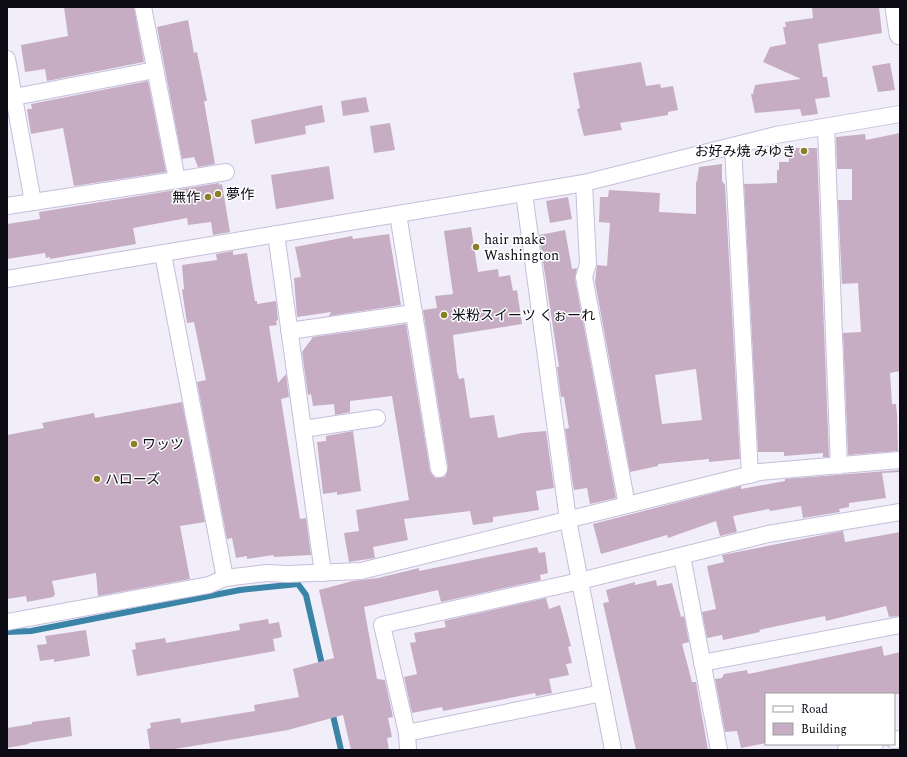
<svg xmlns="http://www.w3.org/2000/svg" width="907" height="757" font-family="Spectral,'Noto Sans JP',serif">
  <rect width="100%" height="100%" fill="#f1eefa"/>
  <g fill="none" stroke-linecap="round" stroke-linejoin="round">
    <g stroke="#3a84a7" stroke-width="6">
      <path d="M7,632L31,631L240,590L298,584L306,595L323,669"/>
      <path d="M332,711L341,750"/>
    </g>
  </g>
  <g fill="#c6adc3" fill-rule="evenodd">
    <path d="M64,7H134L144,62L47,81L45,69L25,72L21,45L68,36Z"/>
    <path d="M812,7H879L882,33L818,44L823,77H827L830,97L815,99L818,114L802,116L800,109L755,113L751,94H753L755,85L801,79L763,62L770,47L786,44L783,27H786L785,22L813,18Z"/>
    <path d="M188,20L194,53L197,52L207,101H204L215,164L198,167L194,157L182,159L157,27Z"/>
    <path d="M641,62L646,86L660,84L661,88L673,86L678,110L668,112V115L620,123L622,130L584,136L577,109L580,108L573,73Z"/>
    <path d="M890,63L895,90L878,92L872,66Z"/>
    <path d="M148,81L166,172L74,186L63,128L31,134L27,109H32L31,104Z"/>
    <path d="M366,97L369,112L343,116L341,101Z"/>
    <path d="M322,105L325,122L305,126L306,134L255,144L251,120Z"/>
    <path d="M390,123L395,150L374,153L370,126Z"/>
    <path d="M900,133V371L890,373L892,404H896L897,414L898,451L848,455L843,333L861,332L858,283L842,284L838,200H852V169H837L836,137L865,134L866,140Z"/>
    <path d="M788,148H817L829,457H823V453L784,456V452H758L744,184L777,183V170H779V162H789Z"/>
    <path d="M722,164V181L725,185L740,459L709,462V459L658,464V466L630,472L595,282L597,265L607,266L610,223L599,222L600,197H608L609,190L660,193L659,212L696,214V182L697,181L699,167ZM696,369L702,420L662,424L655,375Z"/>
    <path d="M329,166L334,199L276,209L271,175Z"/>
    <path d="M219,183V185L222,184L230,232L213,235L211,222L188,225L187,218L133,228L136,244L50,259V257L46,258L45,253L7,259V224L40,219L39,212Z"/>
    <path d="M568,197L572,219L550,223L546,201Z"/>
    <path d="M471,227L478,272L498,269L499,277L510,275L513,291L517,290L522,324L453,335L457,372L459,379L464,378L470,418L494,415L498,438L522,433L546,431L554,488L536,491L539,510L493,517V522L473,525L470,511L404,519L408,540L373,547L375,558L349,562L344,533L359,531L356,510L409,500L392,396L350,401V412L335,415L334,404L313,406L311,394L308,395L302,352L313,337L406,324L430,471L435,478L445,477L448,467L423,310L437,308L435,296L453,294L444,231Z"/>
    <path d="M565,230L572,269L577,268L575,279L616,498L590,504L587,488L574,490L573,485L565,429L569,428L564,397H561L557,367H559L539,235Z"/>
    <path d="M389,234L401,305L329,316L331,312L297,317L294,278L301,277L295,247L352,236L353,239Z"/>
    <path d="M233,251V255L247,253L255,301H257V304L276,301L278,320L276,321L277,325L269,326L278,383L286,374L289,397L281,399L300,519L306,518L311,555L274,557L273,555L247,559V556L236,558L232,538L227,539L197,382L206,380L194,322L187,323L182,290L184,289L182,265L217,260L216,254Z"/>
    <path d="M182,402L205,522L180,526L190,579L98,596L96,573L52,581L55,594L53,597L27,602L26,596L7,599V435L44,428L42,423L94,413L95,418Z"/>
    <path d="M353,431L361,491L337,495V492L323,494L317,442L326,441V436Z"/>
    <path d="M900,470V472L882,473L886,498L849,503V507L839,509L840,512L803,518L801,506L770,511L769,509L733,516L737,532L720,536L716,521L668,538L667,535L601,554L593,524L741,486V489L785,481V479Z"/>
    <path d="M843,531L845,542L900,532V616L889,617L886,606L826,621L825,616L759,630L760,632L723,640L722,635L707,638L702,612L716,609L707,566L724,562L722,555Z"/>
    <path d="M537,547L539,553L545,552L548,573L540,575L541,580L441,602L438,590L364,607L377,679L385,680L393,717L388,718L392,737L387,738L389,750H351L343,715L288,730L169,750H150L147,729L151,728L150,723L180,718L181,723L255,711L254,705L299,697L293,669L334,658L319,590L353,581L378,578L419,568V571Z"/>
    <path d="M656,580L657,586L672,583L681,617L684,616L689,642L682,644L692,682H696L708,750H636L603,603L609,602L606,590L635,582V585Z"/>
    <path d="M546,598L549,609L560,605L571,646L568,647L572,663L566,664L569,675L549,679L552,693L536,696L535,693L443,711L442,707L412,713L404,677L417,674L410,643L416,642L414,633L446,627L444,621Z"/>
    <path d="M268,619L269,624L279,622L282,637L273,639L275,651L137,676L132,650L136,649L135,643L165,638L166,643L240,630L239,624Z"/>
    <path d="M86,630L90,656L54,662V659L40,661L37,645L47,644L45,636Z"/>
    <path d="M882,646L884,656L900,652V694H766V743L741,748L737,731L725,732L715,679L722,678L724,674L747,670L748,674Z"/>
    <path d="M70,717L72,736L28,743L29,744L7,748V728L32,724V722Z"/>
  </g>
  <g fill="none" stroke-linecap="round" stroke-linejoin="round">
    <defs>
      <g id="minor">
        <path d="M7,59L33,202"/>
        <path d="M14,97L155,70"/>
        <path d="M826,127L839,466"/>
        <path d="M733,146L750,475"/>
        <path d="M177,180L226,172"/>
        <path d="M584,183L588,264L584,277L627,505"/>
        <path d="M524,193L568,520L613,750"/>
        <path d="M7,206L177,180L143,7"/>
        <path d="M398,214L439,469"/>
        <path d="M276,234L323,573"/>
        <path d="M163,254L225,578"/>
        <path d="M7,279L584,183L776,135L900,114"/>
        <path d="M289,331L414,313"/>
        <path d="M303,429L377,418"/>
        <path d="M682,556L719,750"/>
        <path d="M7,622L209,585L225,578L266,573L288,574L361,571L760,472L900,460"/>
        <path d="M702,663L900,625"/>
        <path d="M407,733L602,693"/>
        <path d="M894,740L900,739"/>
        <path d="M408,750L407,733L382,625L580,581L768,534L900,512"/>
        <path d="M846,750L875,744"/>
      </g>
      <path id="tertiary" d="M896,7L900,34"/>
    </defs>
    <use href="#minor" stroke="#c5bedc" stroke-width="18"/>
    <use href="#tertiary" stroke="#c5bedc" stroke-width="23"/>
    <use href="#minor" stroke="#fff" stroke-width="16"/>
    <use href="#tertiary" stroke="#fff" stroke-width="21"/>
  </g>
  <g fill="#888027" stroke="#fefefe" stroke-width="1.5">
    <circle cx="804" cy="151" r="4"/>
    <circle cx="218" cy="194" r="4"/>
    <circle cx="208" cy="197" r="4"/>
    <circle cx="476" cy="247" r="4"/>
    <circle cx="444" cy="315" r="4"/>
    <circle cx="134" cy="444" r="4"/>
    <circle cx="97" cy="479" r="4"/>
  </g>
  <g text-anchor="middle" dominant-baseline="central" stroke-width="3" stroke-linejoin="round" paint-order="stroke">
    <g font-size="14" fill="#0c0a13" stroke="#fefefe" text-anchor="start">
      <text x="796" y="151" text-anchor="end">お好み焼 みゆき</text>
      <text x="226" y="194">夢作</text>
      <text x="200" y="197" text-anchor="end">無作</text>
      <text x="484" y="239">hair make<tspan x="484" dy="16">Washington</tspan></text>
      <text x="452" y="315">米粉スイーツ くぉーれ</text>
      <text x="142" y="444">ワッツ</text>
      <text x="105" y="479">ハローズ</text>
    </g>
  </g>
  <rect width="907" height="757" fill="none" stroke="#0c0a13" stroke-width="16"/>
  <rect x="765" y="693" width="130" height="52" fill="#fefefe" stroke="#9d9ca0"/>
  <rect x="773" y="706" width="20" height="6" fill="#ffffff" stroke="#9d9ca0"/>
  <text x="801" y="713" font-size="12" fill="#0c0a13">Road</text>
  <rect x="773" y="723" width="20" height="12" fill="#c6adc3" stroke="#9d9ca0"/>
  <text x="801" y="733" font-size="12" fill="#0c0a13">Building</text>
</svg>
